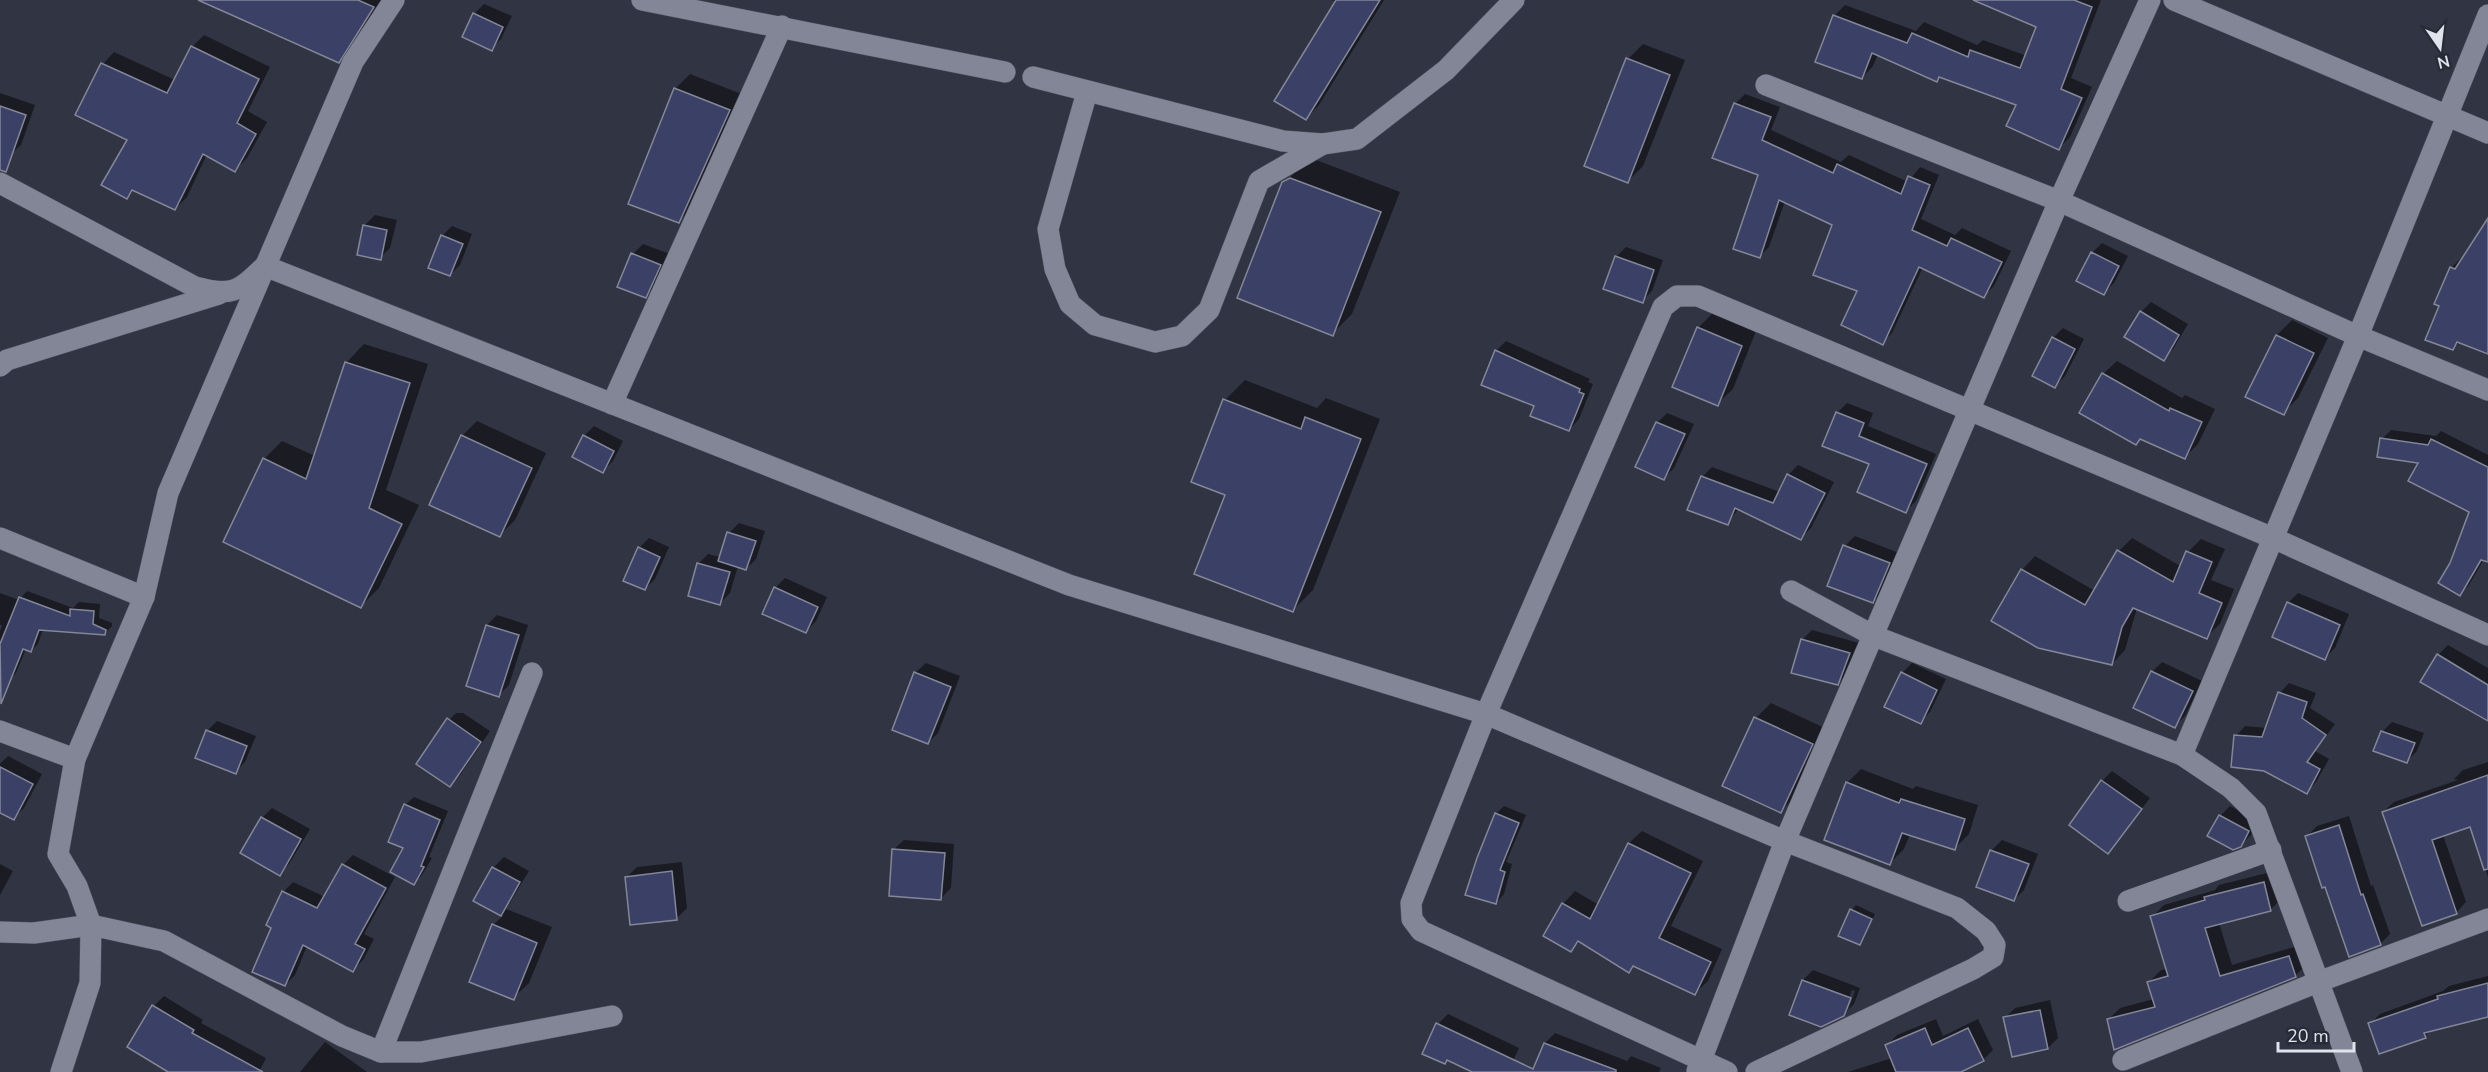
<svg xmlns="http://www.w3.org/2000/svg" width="2488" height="1072" font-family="'Nunito Sans',sans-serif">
  <rect width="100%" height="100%" fill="#313442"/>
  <g fill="#0007">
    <path d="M207,0H384L359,41L339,61Z"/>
    <path d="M1332,0H1384L1319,105L1306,119L1336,2Z"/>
    <path d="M1976,0H2101L2071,78L2092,87L2070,137L2059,148L2018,104L1940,76L1937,80L1878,54L1873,66L1862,78L1834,16L1845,5L1916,31L1924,22L1977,45L1983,40L2027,56L2038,26Z"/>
    <path d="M484,4L512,16L501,39L491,49L474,14Z"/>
    <path d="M204,35L270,67L248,111L267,122L247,158L235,170L207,154L187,197L175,209L135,189L126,198L129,140L77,114L103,64L114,52L175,80L192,47Z"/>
    <path d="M1643,44L1685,60L1643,166L1627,182L1628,59Z"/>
    <path d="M690,74L744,95L694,206L679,221L675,89Z"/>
    <path d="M0,93L35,105L21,145L10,155L0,151Z"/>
    <path d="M1745,94L1780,107L1771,130L1841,162L1849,155L1908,182L1920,167L1939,175L1921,219L1955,235L1962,228L2011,251L1994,286L1984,296L1923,267L1892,333L1882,343L1859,291L1834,224L1785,201L1769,247L1759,257L1760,174L1735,104Z"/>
    <path d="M1311,158L1400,192L1352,314L1332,334L1284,183Z"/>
    <path d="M375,215L397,220L390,248L380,258L365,225Z"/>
    <path d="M2488,221V352L2460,341L2453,349L2441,305L2451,268L2461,258L2463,259Z"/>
    <path d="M452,226L472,234L460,265L450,275L442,236Z"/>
    <path d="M2102,243L2128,256L2114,283L2104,293L2092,253Z"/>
    <path d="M643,244L670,254L655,287L645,297L633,254Z"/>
    <path d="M1626,247L1663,260L1652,291L1642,301L1616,257Z"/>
    <path d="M2151,302L2188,324L2173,349L2163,359L2141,312Z"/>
    <path d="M1713,313L1756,331L1733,389L1717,404L1698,328Z"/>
    <path d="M2292,320L2328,338L2298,398L2283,413L2247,396L2277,335Z"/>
    <path d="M2063,328L2084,339L2065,376L2055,386L2053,338Z"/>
    <path d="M1506,341L1590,379L1588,382L1593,384L1579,419L1569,430L1536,405L1496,351Z"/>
    <path d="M364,344L428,364L386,490L419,505L379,588L361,606L264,459L282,441L315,456L346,363Z"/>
    <path d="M2117,361L2182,398L2185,395L2215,409L2198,444L2185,457L2142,438L2136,444L2103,374Z"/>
    <path d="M1245,380L1317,408L1326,398L1380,419L1313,590L1293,610L1227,495L1225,400Z"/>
    <path d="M1847,403L1873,413L1868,426L1936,454L1916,501L1906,511L1837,413Z"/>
    <path d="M1667,413L1694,424L1674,468L1664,478L1657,423Z"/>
    <path d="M477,421L546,453L515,520L500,535L462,436Z"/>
    <path d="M594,426L623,441L613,461L603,471L584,436Z"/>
    <path d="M2391,430L2436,436L2441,431L2488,455V561L2484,559L2469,585L2460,594L2451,564L2471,512L2420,462L2382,439Z"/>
    <path d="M1798,465L1834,482L1811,528L1801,538L1739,508L1727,524L1702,477L1712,467L1780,492L1788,475Z"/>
    <path d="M739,523L765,531L756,559L746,569L738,566L730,593L720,603L698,564L708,554L720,557L729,533Z"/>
    <path d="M1855,536L1899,553L1883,592L1872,602L1845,546Z"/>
    <path d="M649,538L669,547L655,579L645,589L639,548Z"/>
    <path d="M2132,538L2182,567L2188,552L2201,539L2225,549L2211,580L2234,589L2220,624L2206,637L2137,608L2125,650L2112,664L2022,570L2035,556L2095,591L2119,551Z"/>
    <path d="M785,578L827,597L816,621L806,632L775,588Z"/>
    <path d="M27,591L73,608L79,602L100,604L99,618L112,623V626L105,633L43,629L38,644L31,651L26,649L16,673L9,680L0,676V631L2,625H0V593L19,600Z"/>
    <path d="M2298,593L2349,614L2335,648L2325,658L2288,603Z"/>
    <path d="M497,615L528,625L509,685L499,695L487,625Z"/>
    <path d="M1812,630L1859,643L1847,674L1837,684L1802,640Z"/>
    <path d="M2448,645L2488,668V719L2422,682L2438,655Z"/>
    <path d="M2162,662L2202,681L2185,716L2175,726L2152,672Z"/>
    <path d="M926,663L960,676L938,733L928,743L915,673Z"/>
    <path d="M1912,663L1946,679L1930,712L1920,722L1902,673Z"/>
    <path d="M2289,683L2316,693L2310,708L2335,724L2315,751L2329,759L2316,782L2306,792L2236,736L2245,726L2267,728L2280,693Z"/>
    <path d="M1771,703L1827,729L1796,796L1781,811L1756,718Z"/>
    <path d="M456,713H463L490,731L460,775L450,785L446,723Z"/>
    <path d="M217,721L256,736L245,762L235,772L207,731Z"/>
    <path d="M2392,722L2424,733L2417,751L2407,761L2382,732Z"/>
    <path d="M8,756L42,774L24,808L14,818L0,811V764Z"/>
    <path d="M2488,762V877L2471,825L2443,835L2466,902L2456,913L2383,812L2394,802L2458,780L2454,779L2463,770Z"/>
    <path d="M1861,769L1913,789L1916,786L1978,805L1969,834L1955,848L1910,834L1904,849L1890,863L1847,783Z"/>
    <path d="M2112,771L2150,798L2108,852L2071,825L2102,781Z"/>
    <path d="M414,797L448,811L429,857L432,858L422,875L414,883L406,847L405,805Z"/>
    <path d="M1504,806L1526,815L1506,862L1512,864L1504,894L1496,903V814Z"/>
    <path d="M2230,806L2258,821L2251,835L2240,846L2209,836L2220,816Z"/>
    <path d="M272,808L310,829L289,864L279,874L262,818Z"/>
    <path d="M2349,816L2371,886L2373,885L2390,934L2380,944L2307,836L2317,826Z"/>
    <path d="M1642,831L1703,861L1671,926L1722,949L1708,981L1695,993L1635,965L1629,971L1581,941L1571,950L1563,904L1575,891L1599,905L1629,843Z"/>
    <path d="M904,840L954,844L951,888L941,898L893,850Z"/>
    <path d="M2002,840L2038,854L2024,890L2014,900L1978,886L1992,850Z"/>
    <path d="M353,855L395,877L364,934L374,939L363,960L353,970L307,946L295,975L285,985L273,927L283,892L293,882L325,897L343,865Z"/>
    <path d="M504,857L529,871L506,909L552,927L529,983L513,998L493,925L503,916L475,901L494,867Z"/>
    <path d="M682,862L687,908L677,918L627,877L637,867Z"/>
    <path d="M0,864L13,871L0,895Z"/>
    <path d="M2275,871L2282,898L2270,910L2219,923L2232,965L2301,945L2307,964L2295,976L2108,1020L2120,1008L2154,999L2149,982L2161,970L2167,969L2152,917L2164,905L2215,890L2219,885Z"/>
    <path d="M1856,905L1875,914L1864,939L1860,944L1852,910Z"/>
    <path d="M1813,970L1860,988L1854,1004L1848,1010L1855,991L1852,990L1845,1010H1848L1843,1015L1791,1014L1803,980Z"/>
    <path d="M2488,976V1015L2432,1029L2425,1036L2370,1024L2380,1014L2443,991L2449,986Z"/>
    <path d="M164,996L203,1020L201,1023L266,1058L259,1072H171L154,1006Z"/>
    <path d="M2050,1000L2058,1038L2048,1048L2005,1018L2015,1008Z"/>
    <path d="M1448,1014L1519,1048L1508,1072H1475L1448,1059L1445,1062L1424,1053L1438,1024Z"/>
    <path d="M1936,1019L1943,1036L1978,1019L1993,1050L1983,1060L1958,1072H1848L1892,1058L1887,1045L1897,1035Z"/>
    <path d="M1555,1033L1627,1061L1631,1056L1661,1068L1659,1072H1544L1545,1043Z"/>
    <path d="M325,1042L367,1072H300Z"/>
  </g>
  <g fill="#3b4166" stroke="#848798" stroke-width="1.5">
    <path d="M198,0H358L374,7L339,63Z"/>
    <path d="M1336,0H1380L1306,120L1274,101Z"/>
    <path d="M1973,0H2074L2092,7L2061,89L2082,98L2059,150L2006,126L2016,105L1939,77L1937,82L1872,53L1862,79L1815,62L1833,15L1907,43L1912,33L1968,57L1970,50L2020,68L2036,27Z"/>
    <path d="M473,13L503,27L492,51L462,37Z"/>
    <path d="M191,46L259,79L237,123L256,134L235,172L203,154L175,210L132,190L127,199L101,185L127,140L75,115L101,63L167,93Z"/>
    <path d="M1626,58L1670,75L1628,183L1584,166Z"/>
    <path d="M674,88L730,110L679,223L628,204Z"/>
    <path d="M1734,103L1771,117L1762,140L1833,173L1837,164L1901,194L1908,176L1930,185L1912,230L1947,246L1951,238L2002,262L1984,298L1919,267L1883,345L1841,325L1857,291L1813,275L1832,225L1779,200L1760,258L1733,249L1758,175L1712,158Z"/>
    <path d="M0,106L26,115L6,172L0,170Z"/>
    <path d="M1290,178L1381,212L1333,336L1237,298L1282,182Z"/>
    <path d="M2488,218V354L2457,342L2453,350L2425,340L2439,306L2434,304L2450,267L2455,269Z"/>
    <path d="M363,225L387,230L381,260L357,255Z"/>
    <path d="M441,235L463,244L450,276L428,268Z"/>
    <path d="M2091,252L2119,266L2104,295L2076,281Z"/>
    <path d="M631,253L661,265L646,298L617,287Z"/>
    <path d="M1615,256L1654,270L1643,303L1603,289Z"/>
    <path d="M2140,311L2179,335L2164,361L2124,337Z"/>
    <path d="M1697,327L1742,346L1718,406L1672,387Z"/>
    <path d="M2276,335L2314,353L2284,415L2245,397Z"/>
    <path d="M2052,337L2075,349L2055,388L2032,376Z"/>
    <path d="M1495,350L1580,389L1579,392L1584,394L1569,431L1530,416L1534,406L1481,385Z"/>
    <path d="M345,362L410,383L369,508L402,524L361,608L223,542L263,458L306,479Z"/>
    <path d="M2102,373L2169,411L2170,408L2202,422L2185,459L2140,439L2136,445L2079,413Z"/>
    <path d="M1223,399L1301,429L1305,417L1361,439L1293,612L1194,574L1225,495L1191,482Z"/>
    <path d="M1836,412L1864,423L1859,436L1927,464L1906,513L1857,492L1869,464L1822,446Z"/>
    <path d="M1656,422L1685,434L1664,480L1635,467Z"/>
    <path d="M461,435L532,468L500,537L429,505Z"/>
    <path d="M583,435L614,451L603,473L572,457Z"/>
    <path d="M2380,438L2428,445L2431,439L2488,467V562L2481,560L2460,596L2438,583L2450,563L2469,512L2408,481L2418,463L2377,457Z"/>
    <path d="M1787,474L1825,493L1801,540L1735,508L1728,525L1687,510L1701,476L1773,503Z"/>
    <path d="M727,532L756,541L746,570L718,561Z"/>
    <path d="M1843,545L1890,563L1873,603L1827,586Z"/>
    <path d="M638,547L660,557L645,590L623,581Z"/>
    <path d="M2117,550L2173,582L2186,551L2212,562L2199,593L2222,603L2207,639L2133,608L2122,627L2112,665L2038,648L1991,621L2021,569L2085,605Z"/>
    <path d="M697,563L730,572L720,605L688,596Z"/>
    <path d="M774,587L818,607L806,633L762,614Z"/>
    <path d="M19,597L70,616V609L94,611L93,624L106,630L105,635L39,630L31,652L23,649L1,704L0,644Z"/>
    <path d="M2287,602L2340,625L2325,660L2272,637Z"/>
    <path d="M486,625L519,635L499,697L466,686Z"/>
    <path d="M1801,639L1850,653L1838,685L1791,673Z"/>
    <path d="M2437,654L2488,685V721L2420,682Z"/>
    <path d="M2151,671L2193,691L2175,728L2133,708Z"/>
    <path d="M914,672L951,687L928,744L892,730Z"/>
    <path d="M1901,672L1937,690L1921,724L1884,707Z"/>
    <path d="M2278,692L2307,702L2302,718L2326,735L2307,762L2320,769L2307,794L2264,771L2231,767L2234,735L2262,737Z"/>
    <path d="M1754,717L1813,744L1781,813L1722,786Z"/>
    <path d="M447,718L481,742L450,787L416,764Z"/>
    <path d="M206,730L247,746L236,774L195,758Z"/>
    <path d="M2381,731L2415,743L2407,763L2373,751Z"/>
    <path d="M0,767L33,784L14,820L0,813Z"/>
    <path d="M2488,775V869L2484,870L2470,827L2432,840L2457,914L2422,926L2382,812Z"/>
    <path d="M2101,780L2142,809L2108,854L2069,825Z"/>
    <path d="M1846,782L1899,803L1901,799L1965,819L1955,850L1902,833L1890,865L1824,840Z"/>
    <path d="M404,804L440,820L421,866L424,867L414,885L390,872L403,848L388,842Z"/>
    <path d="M1495,813L1519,823L1500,870L1505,872L1496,904L1465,895L1477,858Z"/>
    <path d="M2219,815L2249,831L2241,847L2233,850L2207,836Z"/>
    <path d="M261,817L301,839L280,876L240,853Z"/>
    <path d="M2339,825L2361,895L2363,894L2381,945L2349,957L2325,887L2322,888L2305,836Z"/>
    <path d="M1628,843L1691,873L1659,938L1711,962L1695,995L1633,966L1629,973L1578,941L1571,952L1543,936L1562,903L1590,919Z"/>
    <path d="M892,849L945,853L941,900L889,896Z"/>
    <path d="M1990,850L2029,864L2014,901L1976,887Z"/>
    <path d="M342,864L386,888L355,944L365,949L353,972L303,945L285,986L252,972L271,928L266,925L282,891L317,908Z"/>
    <path d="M492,867L520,882L501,916L473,901Z"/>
    <path d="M672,871L677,920L630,925L625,877Z"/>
    <path d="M2264,882L2271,911L2205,928L2220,976L2289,956L2296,977L2114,1050L2107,1019L2155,1007L2147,982L2168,976L2150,916L2205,900L2204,897Z"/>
    <path d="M1850,909L1872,919L1860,945L1838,936Z"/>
    <path d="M492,924L537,943L514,1000L469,982Z"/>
    <path d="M1802,980L1851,998L1844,1016L1821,1027L1789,1015Z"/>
    <path d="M2488,983V1017L2424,1033L2426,1038L2379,1054L2368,1023L2438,999L2437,996Z"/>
    <path d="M152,1005L194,1030L192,1033L263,1072H168L127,1047Z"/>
    <path d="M2040,1010L2048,1049L2012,1057L2003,1017Z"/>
    <path d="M1436,1023L1533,1069L1544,1043L1616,1070V1072H1472L1447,1060L1445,1064L1422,1054Z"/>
    <path d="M1925,1028L1932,1045L1968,1028L1984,1061L1961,1072H1896L1885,1045Z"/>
  </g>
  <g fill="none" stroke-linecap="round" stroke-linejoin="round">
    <defs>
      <g id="street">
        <path d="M642,0L1005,72"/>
        <path d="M2174,0L2488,133"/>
        <path d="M1033,77L1283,141L1323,144L1357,139L1446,70L1514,0"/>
        <path d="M1766,85L2059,201L2358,336L2488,390"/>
        <path d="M1087,92L1048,229L1055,269L1070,304L1095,325L1155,342L1182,336L1209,310L1259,181L1323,144"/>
        <path d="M0,183L195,287C232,297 238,292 265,266L1069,585L1486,714L1785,841L1957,908L1986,931L1995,945L1993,957L1973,969L1756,1072"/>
        <path d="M0,366L7,360L219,294"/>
        <path d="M612,404L782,26"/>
        <path d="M0,538L144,597"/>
        <path d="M1791,591L1874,636L2182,755L2231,788L2256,813L2352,1072"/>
        <path d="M0,731L75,759"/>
        <path d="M2182,755L2358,336L2488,15"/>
        <path d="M2128,901L2271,850"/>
        <path d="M0,932L34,933L91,925L164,941L342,1036L381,1052H421L612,1016"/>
        <path d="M381,1052L532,673"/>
        <path d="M2123,1060L2318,982L2488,919"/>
        <path d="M1697,1071L1785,841L2059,201L2150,0"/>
        <path d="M61,1072L90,983L91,925L77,886L58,854L75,759L144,597L168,493L353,62L394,0"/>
        <path d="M1727,1072L1421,931L1412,919L1411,903L1486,714L1663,307L1677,296H1698L2273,538L2488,635"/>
      </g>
    </defs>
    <use href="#street" stroke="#4d4f5b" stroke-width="22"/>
    <use href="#street" stroke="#828697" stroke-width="21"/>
  </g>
  <g transform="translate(2440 48) rotate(166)" stroke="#272a37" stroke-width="4.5" paint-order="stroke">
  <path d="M0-4.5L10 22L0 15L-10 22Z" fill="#e0e2ec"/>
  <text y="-9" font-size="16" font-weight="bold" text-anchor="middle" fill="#e0e2ec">N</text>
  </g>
  <path d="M2278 1042v9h76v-9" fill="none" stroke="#e0e2ec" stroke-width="3"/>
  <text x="2287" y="1042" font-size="18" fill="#e0e2ec" stroke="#272a37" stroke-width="4.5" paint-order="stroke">20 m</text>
</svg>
